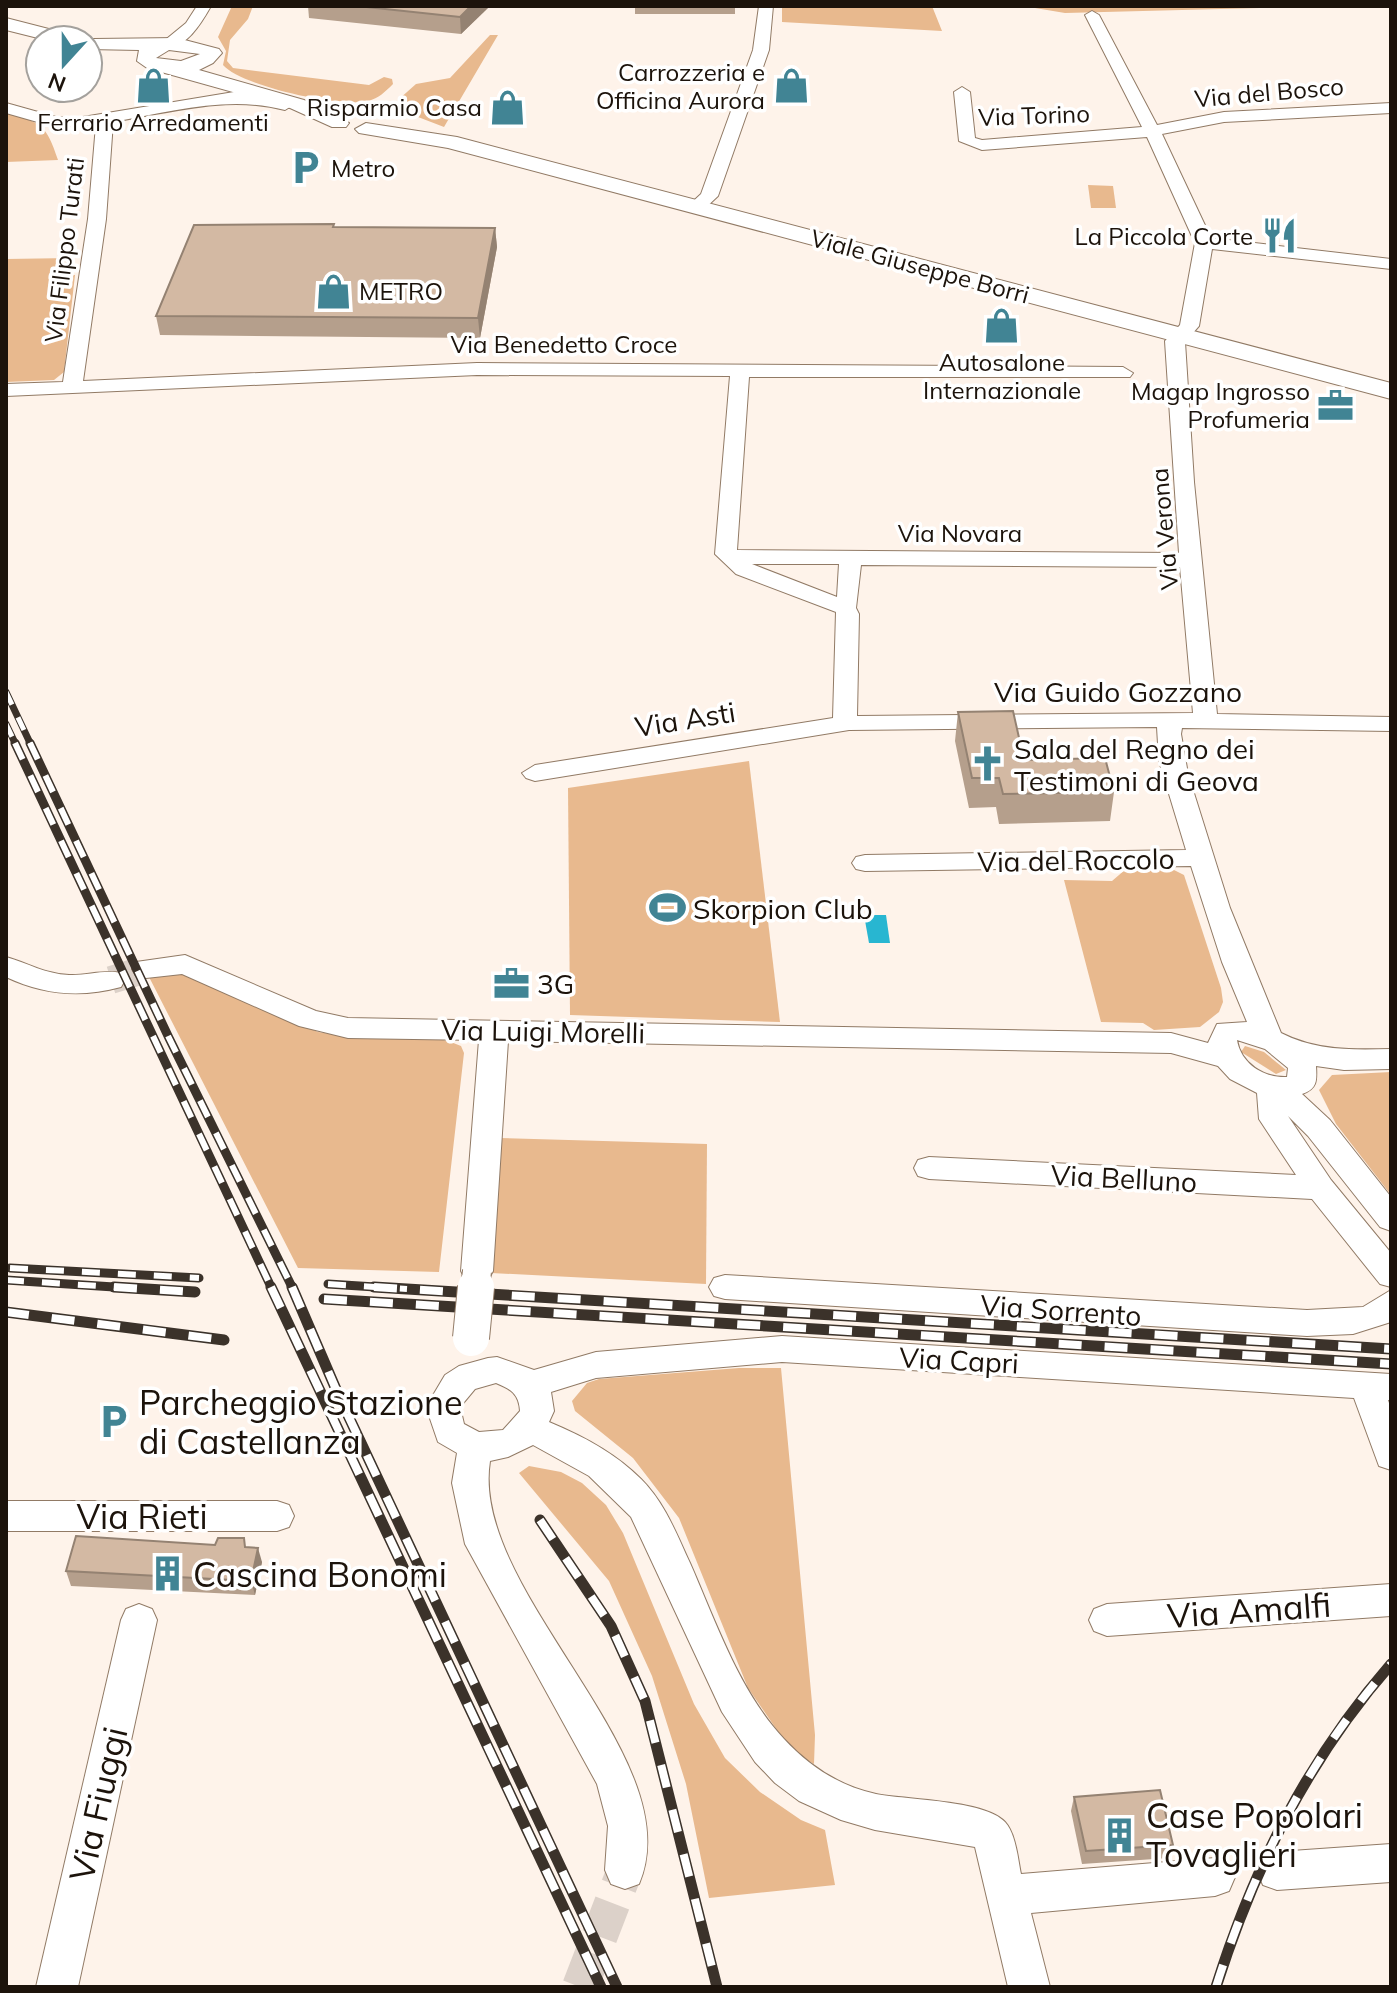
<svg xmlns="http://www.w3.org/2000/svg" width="1397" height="1993" font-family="Mulish,sans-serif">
  <rect width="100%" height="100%" fill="#fef3ea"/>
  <g fill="#e8b98e">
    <path d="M232,6H253L248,19L230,40L227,61L233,68L369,85L384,77L392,79L393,84C385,92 379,98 368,101C341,108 241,86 223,65L226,51L218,37Z"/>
    <path d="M782,6H932L942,31L782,22Z"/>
    <path d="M1023,6H1259L1260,8L1065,13Z"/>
    <path d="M490,35H498L444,127L418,117L408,104L398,100L416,84L450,78Z"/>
    <path d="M6,113C42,123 46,124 58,160L6,162Z"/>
    <path d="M1088,185L1113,186L1116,208H1091Z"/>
    <path d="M71,258L66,274L75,275L64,372L54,380L6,382V259Z"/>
    <path d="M749,761L780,1022L570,1015L568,788Z"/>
    <path d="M1170,868L1184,875L1221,988L1223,1002L1219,1012L1200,1027L1154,1030L1143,1023L1101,1022L1064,880L1112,881L1126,869Z"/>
    <path d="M182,970L318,1032C363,1041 418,1027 461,1046L464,1053L439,1272L298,1268L148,975Z"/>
    <path d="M1245,1046L1264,1052L1286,1070L1276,1074L1241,1052Z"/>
    <path d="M1391,1072V1195L1336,1124L1319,1090L1332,1075Z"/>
    <path d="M500,1138L707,1144L706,1284L491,1273Z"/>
    <path d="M739,1368H781L815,1735L814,1764L792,1752L748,1688L679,1518L633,1458L575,1411L572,1401L587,1383L599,1379Z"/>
    <path d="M529,1466L561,1472L582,1483L606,1505L623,1533L694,1704L725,1758L760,1792L801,1820L825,1830L835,1885L709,1898L686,1784L652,1676L609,1581L519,1473Z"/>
  </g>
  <path fill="#28b6d1" d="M864,915H886L890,943H869Z"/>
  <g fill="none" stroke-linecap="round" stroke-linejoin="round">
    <path stroke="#dcd1c9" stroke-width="28" stroke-dasharray="28 14" stroke-linecap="butt" d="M111,980L146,969"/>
    <path stroke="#dcd1c9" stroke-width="36" stroke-dasharray="36 18" stroke-linecap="butt" d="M580,1987L625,1870"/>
    <defs>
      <g id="minor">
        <path d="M197,6H211C202,22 185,51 164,47V41L186,23Z"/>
        <path d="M759,6H773L769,50L718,196L702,211H690L687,207L701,194L753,50Z"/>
        <path d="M1092,11L1099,15L1157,125L1224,112L1391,103V113L1224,122L1162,134L1211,238L1391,259V269L1212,249L1199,326L1185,342L1194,482L1217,714L1391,717V731L1182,728L1181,734L1188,774L1230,908L1281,1033C1316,1051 1353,1050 1391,1049V1069L1344,1070L1316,1066C1317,1081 1317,1089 1302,1094L1330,1120L1391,1197V1231L1380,1227L1308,1136L1288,1116L1331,1180L1391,1253V1287L1380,1284L1312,1199L929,1179L918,1176L914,1168L918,1160L929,1157L1296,1175L1259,1119L1257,1093L1230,1079L1218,1066L1171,1053L508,1041L493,1271L488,1280L477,1283L466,1280L461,1271L479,1040L348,1038L299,1026L182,974L146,978L136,976L132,969L136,962L185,955L316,1011L348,1018L1171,1033L1208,1043L1217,1024L1247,1022L1222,962L1191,866L865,871L856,869L852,863L856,857L865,855L1186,850L1159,761L1157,727L849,730L535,781L526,778L522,773L535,765L833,718L836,612L736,574L715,554L730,376L477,375L6,396V384L63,382L88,219L96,125L55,127L6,113V103L56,117L77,118L234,92L260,93L293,105L285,110C228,95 171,112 113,122L106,219L83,381L477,363L1123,367L1133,373L1130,377H749L737,550L1179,553L1165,341L1180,325L1195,243L1147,137L982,150L959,141L954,92L962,87L970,92L975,138L982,140L1142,127L1085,15ZM752,564H839L837,597ZM861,565L1180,567L1193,713L857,716L859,614L856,608ZM1237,1040L1265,1049L1288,1068L1287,1077C1264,1078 1241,1064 1237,1040Z"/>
        <path d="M6,957C28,963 45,974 69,975C86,976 104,969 121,973L125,980L121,987C81,998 44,995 6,977Z"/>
        <path d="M725,1275L1307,1310L1363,1307L1391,1290V1322L1353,1334L1307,1336L725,1299L714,1296L709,1287L714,1278Z"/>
        <path d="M782,1336L1391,1374V1400H1388L1391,1409V1470L1379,1466L1354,1398L782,1362L596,1378L551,1392L554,1411L549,1422C583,1436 615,1453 641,1479C665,1503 676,1533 690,1563C716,1622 739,1691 784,1739C809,1766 839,1786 876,1794C906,1800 985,1800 1005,1822C1016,1834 1018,1860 1021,1874L1215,1858L1229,1863L1235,1877L1229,1891L1215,1896L1031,1913L1050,1987H1008L975,1847L875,1830L841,1820L799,1801L775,1783L755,1762L722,1712L631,1517L589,1476L533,1445L508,1457L490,1461C469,1592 693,1758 639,1884L625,1889L611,1884L605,1870L608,1826L597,1784L465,1544L452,1483L457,1453L438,1442L426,1407L445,1375L459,1366L488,1358L497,1357L534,1370L596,1352ZM496,1383C511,1389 519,1394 520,1411L503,1430L479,1432L464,1424L460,1407L475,1389Z"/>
        <path d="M6,1501H277L289,1505L294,1516L289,1527L277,1531H6Z"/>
        <path d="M1391,1584V1616L1107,1636L1094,1631L1089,1620L1094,1609L1107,1604Z"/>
        <path d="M139,1604L152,1609L157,1620L78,1987H36L121,1620L126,1609Z"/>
        <path d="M1391,1844V1882L1277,1890L1263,1885L1257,1871L1263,1857L1277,1852Z"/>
      </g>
      <g id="major">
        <path d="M6,18L76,36L79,40H46L6,30Z"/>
        <path d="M177,38L219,49L222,53L213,63L199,70L304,100L349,123L346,127H332L290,108L147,68L137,61L139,50L88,49V41L94,39ZM169,50L200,54L181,61L156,58Z"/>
        <path d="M366,123L457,137L1391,383V399L448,148L359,133L355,129Z"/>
      </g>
    </defs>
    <use href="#minor" stroke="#917a65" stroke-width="2"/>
    <use href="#major" stroke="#917a65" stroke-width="2"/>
    <use href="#minor" fill="#fff" fill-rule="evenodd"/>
    <use href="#major" fill="#fff" fill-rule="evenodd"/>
    <defs>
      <g id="rail-far2">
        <path d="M6,692L31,745"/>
        <path d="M6,724L16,745"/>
      </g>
      <g id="rail-far1">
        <path d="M15,743L272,1289"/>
        <path d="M30,743L169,1038L293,1289"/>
        <path d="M10,1268L199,1278"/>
        <path d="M6,1280L145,1289"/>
        <path d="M328,1284L407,1289"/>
      </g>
      <g id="rail">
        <path d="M114,1287L195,1292"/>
        <path d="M271,1287L601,1987"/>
        <path d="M292,1287L338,1394L617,1987"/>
        <path d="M374,1287L1391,1349"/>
        <path d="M324,1299L1391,1364"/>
        <path d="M6,1312L224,1340"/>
        <path d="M540,1520L611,1626L645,1701L717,1987"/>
        <path d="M1216,1987C1254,1867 1308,1759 1391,1664"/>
      </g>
    </defs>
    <use href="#rail-far2" stroke="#3b322a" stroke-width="7"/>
    <use href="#rail-far1" stroke="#3b322a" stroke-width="9"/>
    <use href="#rail" stroke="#3b322a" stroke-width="11"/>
    <use href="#rail-far2" stroke="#fff" stroke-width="5" stroke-dasharray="14" stroke-linecap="butt"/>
    <use href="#rail-far1" stroke="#fff" stroke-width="6" stroke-dasharray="18" stroke-linecap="butt"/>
    <use href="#rail" stroke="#fff" stroke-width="8" stroke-dasharray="23" stroke-linecap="butt"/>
    <defs>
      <path id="minor-bridge-far1" d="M475,1289L477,1271"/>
      <path id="minor-bridge" d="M471,1338L476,1287"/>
    </defs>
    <use href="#minor-bridge-far1" stroke="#917a65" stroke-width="30" stroke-linecap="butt"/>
    <use href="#minor-bridge" stroke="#917a65" stroke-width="38" stroke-linecap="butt"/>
    <use href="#minor-bridge-far1" stroke="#fff" stroke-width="28"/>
    <use href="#minor-bridge" stroke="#fff" stroke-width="36"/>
  </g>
  <g fill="#b59f8c">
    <path d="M308,6H490L461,34L309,18Z"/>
    <rect x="635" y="6" width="100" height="8"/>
    <path d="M334,224V227L495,228L497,247L480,338L160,335L156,316Z"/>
    <path d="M958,712L1024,760L1114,792L1110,821L999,824L996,807L969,808L955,741Z"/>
    <path d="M246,1547L262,1562L255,1595L71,1586L66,1571Z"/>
    <path d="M1074,1797L1173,1845L1169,1858L1082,1864L1071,1811Z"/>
  </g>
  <g fill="#948272">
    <path d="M471,6H490L461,34L460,17Z"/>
    <path d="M495,228L497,247L480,338L478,318Z"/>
    <path d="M258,1548L262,1562L255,1595L251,1581Z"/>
  </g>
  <g fill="#d3b9a3" stroke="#948272" stroke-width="2">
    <path d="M357,6H471L460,17Z"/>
    <path d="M334,224L333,227L495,228L478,318L156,316L194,225Z"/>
    <path d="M1013,711L1024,760L1105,758L1114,792L1003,794L999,778H972L958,712Z"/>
    <path d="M76,1536L215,1545L218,1538H244L245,1547L258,1548L251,1581L66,1571Z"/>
    <path d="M1160,1790L1173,1845L1086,1851L1074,1797Z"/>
  </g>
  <defs>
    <symbol id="shop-bare" viewBox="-9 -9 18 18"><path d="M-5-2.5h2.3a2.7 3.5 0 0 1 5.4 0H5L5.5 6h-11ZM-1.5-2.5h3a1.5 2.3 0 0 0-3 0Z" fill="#418494" stroke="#fff" stroke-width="2.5" paint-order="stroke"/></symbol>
    <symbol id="parking-bare" viewBox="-9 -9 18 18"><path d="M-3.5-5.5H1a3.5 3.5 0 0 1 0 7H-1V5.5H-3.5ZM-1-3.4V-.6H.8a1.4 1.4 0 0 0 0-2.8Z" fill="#418494" stroke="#fff" stroke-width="2.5" paint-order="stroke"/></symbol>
    <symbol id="restaurant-bare" viewBox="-9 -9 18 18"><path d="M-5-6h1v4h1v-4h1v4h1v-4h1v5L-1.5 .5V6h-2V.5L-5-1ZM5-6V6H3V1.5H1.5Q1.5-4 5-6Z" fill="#418494" stroke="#fff" stroke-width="2.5" paint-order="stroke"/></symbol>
    <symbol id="office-bare" viewBox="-9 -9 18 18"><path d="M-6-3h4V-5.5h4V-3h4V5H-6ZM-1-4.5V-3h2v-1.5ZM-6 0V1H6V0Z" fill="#418494" stroke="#fff" stroke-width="2.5" paint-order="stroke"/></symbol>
    <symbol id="church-bare" viewBox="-9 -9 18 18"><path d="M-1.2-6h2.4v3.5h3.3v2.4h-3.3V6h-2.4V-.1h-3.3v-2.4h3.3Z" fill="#418494" stroke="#fff" stroke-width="2.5" paint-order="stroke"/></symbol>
    <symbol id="stadium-bare" viewBox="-9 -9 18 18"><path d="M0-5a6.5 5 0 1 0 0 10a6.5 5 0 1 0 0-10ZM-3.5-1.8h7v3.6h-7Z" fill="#418494" stroke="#fff" stroke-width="2.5" paint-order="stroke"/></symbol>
    <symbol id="building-bare" viewBox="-9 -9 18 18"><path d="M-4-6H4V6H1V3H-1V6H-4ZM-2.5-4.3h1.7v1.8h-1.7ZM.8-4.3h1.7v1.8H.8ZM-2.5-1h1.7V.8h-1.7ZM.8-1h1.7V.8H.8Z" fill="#418494" stroke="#fff" stroke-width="2.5" paint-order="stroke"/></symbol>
  </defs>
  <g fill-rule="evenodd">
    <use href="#shop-bare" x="128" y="60" width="51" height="51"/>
    <use href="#shop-bare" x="766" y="60" width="51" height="51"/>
    <use href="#shop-bare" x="482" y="82" width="51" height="51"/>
    <use href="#parking-bare" x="280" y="142" width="51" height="51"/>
    <use href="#restaurant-bare" x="1254" y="210" width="51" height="51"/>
    <use href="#shop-bare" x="308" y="266" width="51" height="51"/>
    <use href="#shop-bare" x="976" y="300" width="51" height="51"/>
    <use href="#office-bare" x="1310" y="380" width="51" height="51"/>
    <use href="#church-bare" x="962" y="738" width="51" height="51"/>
    <use href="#stadium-bare" x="642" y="882" width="51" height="51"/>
    <use href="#office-bare" x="486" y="958" width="51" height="51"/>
    <use href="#parking-bare" x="88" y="1396" width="51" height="51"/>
    <use href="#building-bare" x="142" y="1548" width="51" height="51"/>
    <use href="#building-bare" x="1094" y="1810" width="51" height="51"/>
  </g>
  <g text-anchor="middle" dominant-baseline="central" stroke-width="7" stroke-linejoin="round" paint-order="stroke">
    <g font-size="24" fill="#1c130b" stroke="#fff" text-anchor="end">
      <text x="765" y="72">Carrozzeria e<tspan x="765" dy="28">Officina Aurora</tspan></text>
      <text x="482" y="107">Risparmio Casa</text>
      <text x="153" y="122" text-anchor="middle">Ferrario Arredamenti</text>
      <text x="331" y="168" text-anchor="start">Metro</text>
      <text x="1253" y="236">La Piccola Corte</text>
      <text x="359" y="291" text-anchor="start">METRO</text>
      <text x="1002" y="362" text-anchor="middle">Autosalone<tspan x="1002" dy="28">Internazionale</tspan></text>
      <text x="1310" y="391">Magap Ingrosso<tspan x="1310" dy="28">Profumeria</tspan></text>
    </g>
    <g font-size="24" fill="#1c130b" stroke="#fff">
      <text transform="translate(1269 92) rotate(-5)">Via del Bosco</text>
      <text transform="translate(1034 115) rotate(-2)">Via Torino</text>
      <text transform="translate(64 250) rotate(-83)">Via Filippo Turati</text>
      <text transform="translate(920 266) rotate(15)">Viale Giuseppe Borri</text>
      <text x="564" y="344">Via Benedetto Croce</text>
      <text transform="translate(1164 529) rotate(-95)">Via Verona</text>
      <text x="960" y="533">Via Novara</text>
    </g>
    <g font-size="28" fill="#1c130b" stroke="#fff">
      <text x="1118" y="691">Via Guido Gozzano</text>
      <text transform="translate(685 719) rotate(-9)">Via Asti</text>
      <text transform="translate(1076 860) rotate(-1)">Via del Roccolo</text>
      <text transform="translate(543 1031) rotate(1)">Via Luigi Morelli</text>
      <text transform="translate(1124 1178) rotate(3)">Via Belluno</text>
      <text transform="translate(1061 1310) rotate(4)">Via Sorrento</text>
      <text transform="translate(959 1360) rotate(3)">Via Capri</text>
    </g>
    <g font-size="28" fill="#1c130b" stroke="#fff" text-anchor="start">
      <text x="1014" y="748">Sala del Regno dei<tspan x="1014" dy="32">Testimoni di Geova</tspan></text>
      <text x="693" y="908">Skorpion Club</text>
      <text x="537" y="983">3G</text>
    </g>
    <g font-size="34" fill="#1c130b" stroke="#fff" text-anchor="start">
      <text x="139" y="1402">Parcheggio Stazione<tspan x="139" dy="39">di Castellanza</tspan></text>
      <text x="193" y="1574">Cascina Bonomi</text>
      <text x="1146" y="1815">Case Popolari<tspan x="1146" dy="39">Tovaglieri</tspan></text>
    </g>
    <g font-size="34" fill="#1c130b" stroke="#fff">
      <text x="142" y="1516">Via Rieti</text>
      <text transform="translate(1249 1610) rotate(-4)">Via Amalfi</text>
      <text transform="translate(98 1804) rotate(-77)">Via Fiuggi</text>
    </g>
  </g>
  <rect width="1397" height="1993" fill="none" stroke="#1c130b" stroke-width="16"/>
  <g transform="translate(64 64) rotate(201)"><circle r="38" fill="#ffffff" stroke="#a4a19d" stroke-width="2"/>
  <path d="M0-6L14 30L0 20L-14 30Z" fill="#418494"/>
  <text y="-12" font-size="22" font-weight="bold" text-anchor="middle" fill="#1c130b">N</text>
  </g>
</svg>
